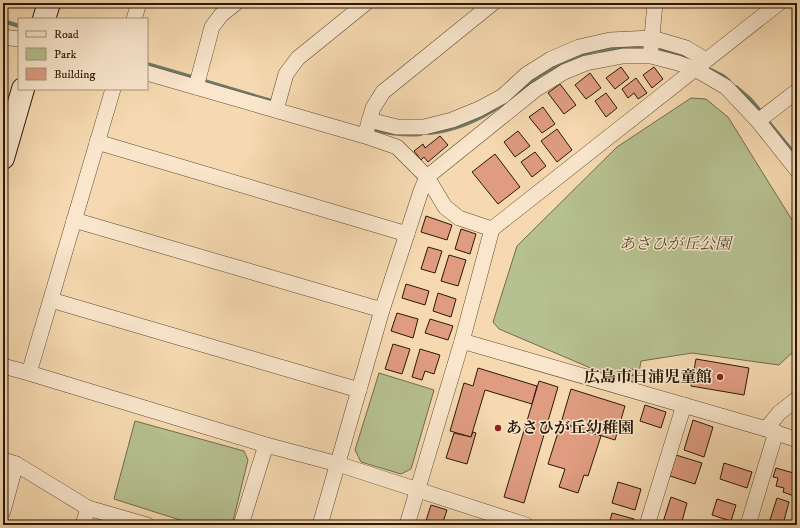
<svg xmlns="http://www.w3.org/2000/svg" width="800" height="528" font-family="'IM FELL DW Pica','Noto Serif JP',serif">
  <rect width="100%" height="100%" fill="#f6d9b0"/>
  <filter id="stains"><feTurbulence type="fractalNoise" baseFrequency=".005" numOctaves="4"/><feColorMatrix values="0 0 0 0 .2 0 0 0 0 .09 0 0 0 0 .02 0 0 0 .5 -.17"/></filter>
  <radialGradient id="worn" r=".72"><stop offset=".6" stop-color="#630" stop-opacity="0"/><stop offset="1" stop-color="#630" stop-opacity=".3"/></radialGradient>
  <g fill="#b6c090" stroke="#6f6c4c">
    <path d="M691,98L706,99L728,117L797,228V348L779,365L692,353L641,361L637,383L600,372L499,329L493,322L517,246L617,147Z"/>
    <path d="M379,373L434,390L411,469L401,474L361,462L355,450Z"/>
    <path d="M135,421L244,451L248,460L232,525H196L114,499Z"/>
  </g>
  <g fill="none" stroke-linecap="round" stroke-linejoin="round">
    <g stroke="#6e7a68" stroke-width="4">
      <path d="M3,21L19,26"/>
      <path d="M147,64L195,78"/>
      <path d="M711,70L723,76L729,81"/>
      <path d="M201,80L275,102"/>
      <path d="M736,87L750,99L762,113"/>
      <path d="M510,99L540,75L567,60L594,51L627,47L671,52L693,60"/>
      <path d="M766,119L797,157"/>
      <path d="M370,129C387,133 404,136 421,134"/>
      <path d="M429,133C455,130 481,119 502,104"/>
    </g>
  </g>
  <g fill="#df9c80" stroke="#281908">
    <path d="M621,67L629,78L615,89L606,78Z"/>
    <path d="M654,67L663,79L652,88L643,75Z"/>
    <path d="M590,73L601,88L586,99L575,85Z"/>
    <path d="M636,78L647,93L638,99L634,93L628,98L622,89Z"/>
    <path d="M560,84L576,105L564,114L548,93Z"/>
    <path d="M606,93L617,108L606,117L595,101Z"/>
    <path d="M543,107L555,124L542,133L529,117Z"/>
    <path d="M557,129L572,150L557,162L541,141Z"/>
    <path d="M518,131L530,146L515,157L504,142Z"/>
    <path d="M440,136L448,145L428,162L424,157L421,160L414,151L423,144L425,148Z"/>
    <path d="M535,152L546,166L532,177L521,162Z"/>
    <path d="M495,154L520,187L498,204L472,172Z"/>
    <path d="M426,216L452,225L447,240L421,232Z"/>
    <path d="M461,229L476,234L470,254L455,249Z"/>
    <path d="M428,247L442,251L435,273L421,269Z"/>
    <path d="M449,255L466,260L458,286L441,281Z"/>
    <path d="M406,284L429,291L425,305L402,298Z"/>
    <path d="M438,293L456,299L451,317L433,311Z"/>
    <path d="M397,313L418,319L413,338L391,331Z"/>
    <path d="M430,319L453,326L448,340L425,333Z"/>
    <path d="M393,344L410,349L402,374L385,369Z"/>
    <path d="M420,349L440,355L434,374L425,371L422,380L412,377Z"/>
    <path d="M696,359L749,368L744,395L691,386Z"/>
    <path d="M478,368L537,386L532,404L485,390L471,437L450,431L464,383L473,386Z"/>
    <path d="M630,369L638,371L636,376L628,374Z"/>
    <path d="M539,381L558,387L524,503L504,497Z"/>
    <path d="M571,389L625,406L615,440L561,423Z"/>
    <path d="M645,405L666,412L661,428L640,421Z"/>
    <path d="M693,420L713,427L704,457L684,450Z"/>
    <path d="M561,423L601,436L588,476L584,475L578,493L559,487L565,469L548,464Z"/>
    <path d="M473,432L476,433L467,464L446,458L454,433L471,437Z"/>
    <path d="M676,455L702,463L695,484L670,476Z"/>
    <path d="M724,463L752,472L747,488L720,479Z"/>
    <path d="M776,468L797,474V486L794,496L783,492L784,488L776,486L778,478L773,477Z"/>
    <path d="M618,482L641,489L635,510L612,503Z"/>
    <path d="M671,497L687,503L681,525H673L663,522Z"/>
    <path d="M777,498L789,502L783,524L770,520Z"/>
    <path d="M717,499L736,505L731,521L712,515Z"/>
    <path d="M431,505L447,510L442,525H428L425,524Z"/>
    <path d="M797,510V525H795L793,524Z"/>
    <path d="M612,513L634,519L633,525H609Z"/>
    <path d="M362,521L375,525H361Z"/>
  </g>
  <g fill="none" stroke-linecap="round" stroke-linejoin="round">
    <defs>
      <g id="street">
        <path d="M134,19L139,3"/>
        <path d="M3,37L19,39"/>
        <path d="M651,48L655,3"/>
        <path d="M147,73L365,136L397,147L427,177L445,207L459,218L492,229"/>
        <path d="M196,87L212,27L221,15L236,3"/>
        <path d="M276,110L286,74L298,58L366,3"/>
        <path d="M369,120L397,127H424L452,120L479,109L503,96L527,74L551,59L579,47L610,40L652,38L686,48L706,60"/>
        <path d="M758,121L797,91"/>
        <path d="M367,129L373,108L383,92L493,3"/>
        <path d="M97,142L407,234"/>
        <path d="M74,220L382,310"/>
        <path d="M51,300L359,390"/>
        <path d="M462,341L766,429L797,440"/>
        <path d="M3,366L29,373L266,445L338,464L526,525"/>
        <path d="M29,373L113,89"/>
        <path d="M766,429L779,413L797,399"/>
        <path d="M3,460L16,464L88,508L147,525"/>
        <path d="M3,511L16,464"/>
        <path d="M83,525L88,508"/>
        <path d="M241,525L266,445"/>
        <path d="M320,525L382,310L421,191L427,177L535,90L564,72L586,63L623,56H651L678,63L695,69L726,87L758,121L797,170"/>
        <path d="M407,525L462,341L492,229L779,3"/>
        <path d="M647,525L684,405"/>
        <path d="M748,525L776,432"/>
      </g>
      <g id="secondary">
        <path d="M44,19L49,3"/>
        <path d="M3,158L23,89"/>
      </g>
    </defs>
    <use href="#street" stroke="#5c4932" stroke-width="16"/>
    <use href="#secondary" stroke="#281908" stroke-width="24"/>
    <use href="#street" stroke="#f9e6cc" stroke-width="15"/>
    <use href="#secondary" stroke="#f9e6cc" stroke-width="22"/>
  </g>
  <g fill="#8f2418" stroke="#f9e6cc" stroke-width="1.5">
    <circle cx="720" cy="377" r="4"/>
    <circle cx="498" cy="428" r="4"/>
  </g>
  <g text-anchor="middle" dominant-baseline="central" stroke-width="3" stroke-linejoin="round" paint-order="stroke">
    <g font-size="16" font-style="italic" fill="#534b31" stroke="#f9e6cc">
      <text x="675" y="244">あさひが丘公園</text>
    </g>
    <g font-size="16" font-weight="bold" fill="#281908" stroke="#f9e6cc" text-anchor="end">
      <text x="712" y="377">広島市日浦児童館</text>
      <text x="506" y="428" text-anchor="start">あさひが丘幼稚園</text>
    </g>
  </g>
  <rect width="800" height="528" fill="none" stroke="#f6d9b0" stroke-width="16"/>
  <rect x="4" y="4" width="792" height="520" fill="none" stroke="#281908" stroke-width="2"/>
  <rect x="8" y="8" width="784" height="512" fill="none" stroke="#281908"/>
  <rect x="18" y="18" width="130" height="72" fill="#f9e6cc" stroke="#a5947e"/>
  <rect x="26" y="31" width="20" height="6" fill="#f9e6cc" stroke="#a5947e"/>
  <text x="54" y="38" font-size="12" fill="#281908">Road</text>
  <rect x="26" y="48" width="20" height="12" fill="#b6c090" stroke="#a5947e"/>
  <text x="54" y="58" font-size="12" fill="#281908">Park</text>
  <rect x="26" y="68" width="20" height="12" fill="#df9c80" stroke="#a5947e"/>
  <text x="54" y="78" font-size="12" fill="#281908">Building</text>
  <rect width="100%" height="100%" filter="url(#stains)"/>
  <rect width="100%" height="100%" fill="url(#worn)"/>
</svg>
